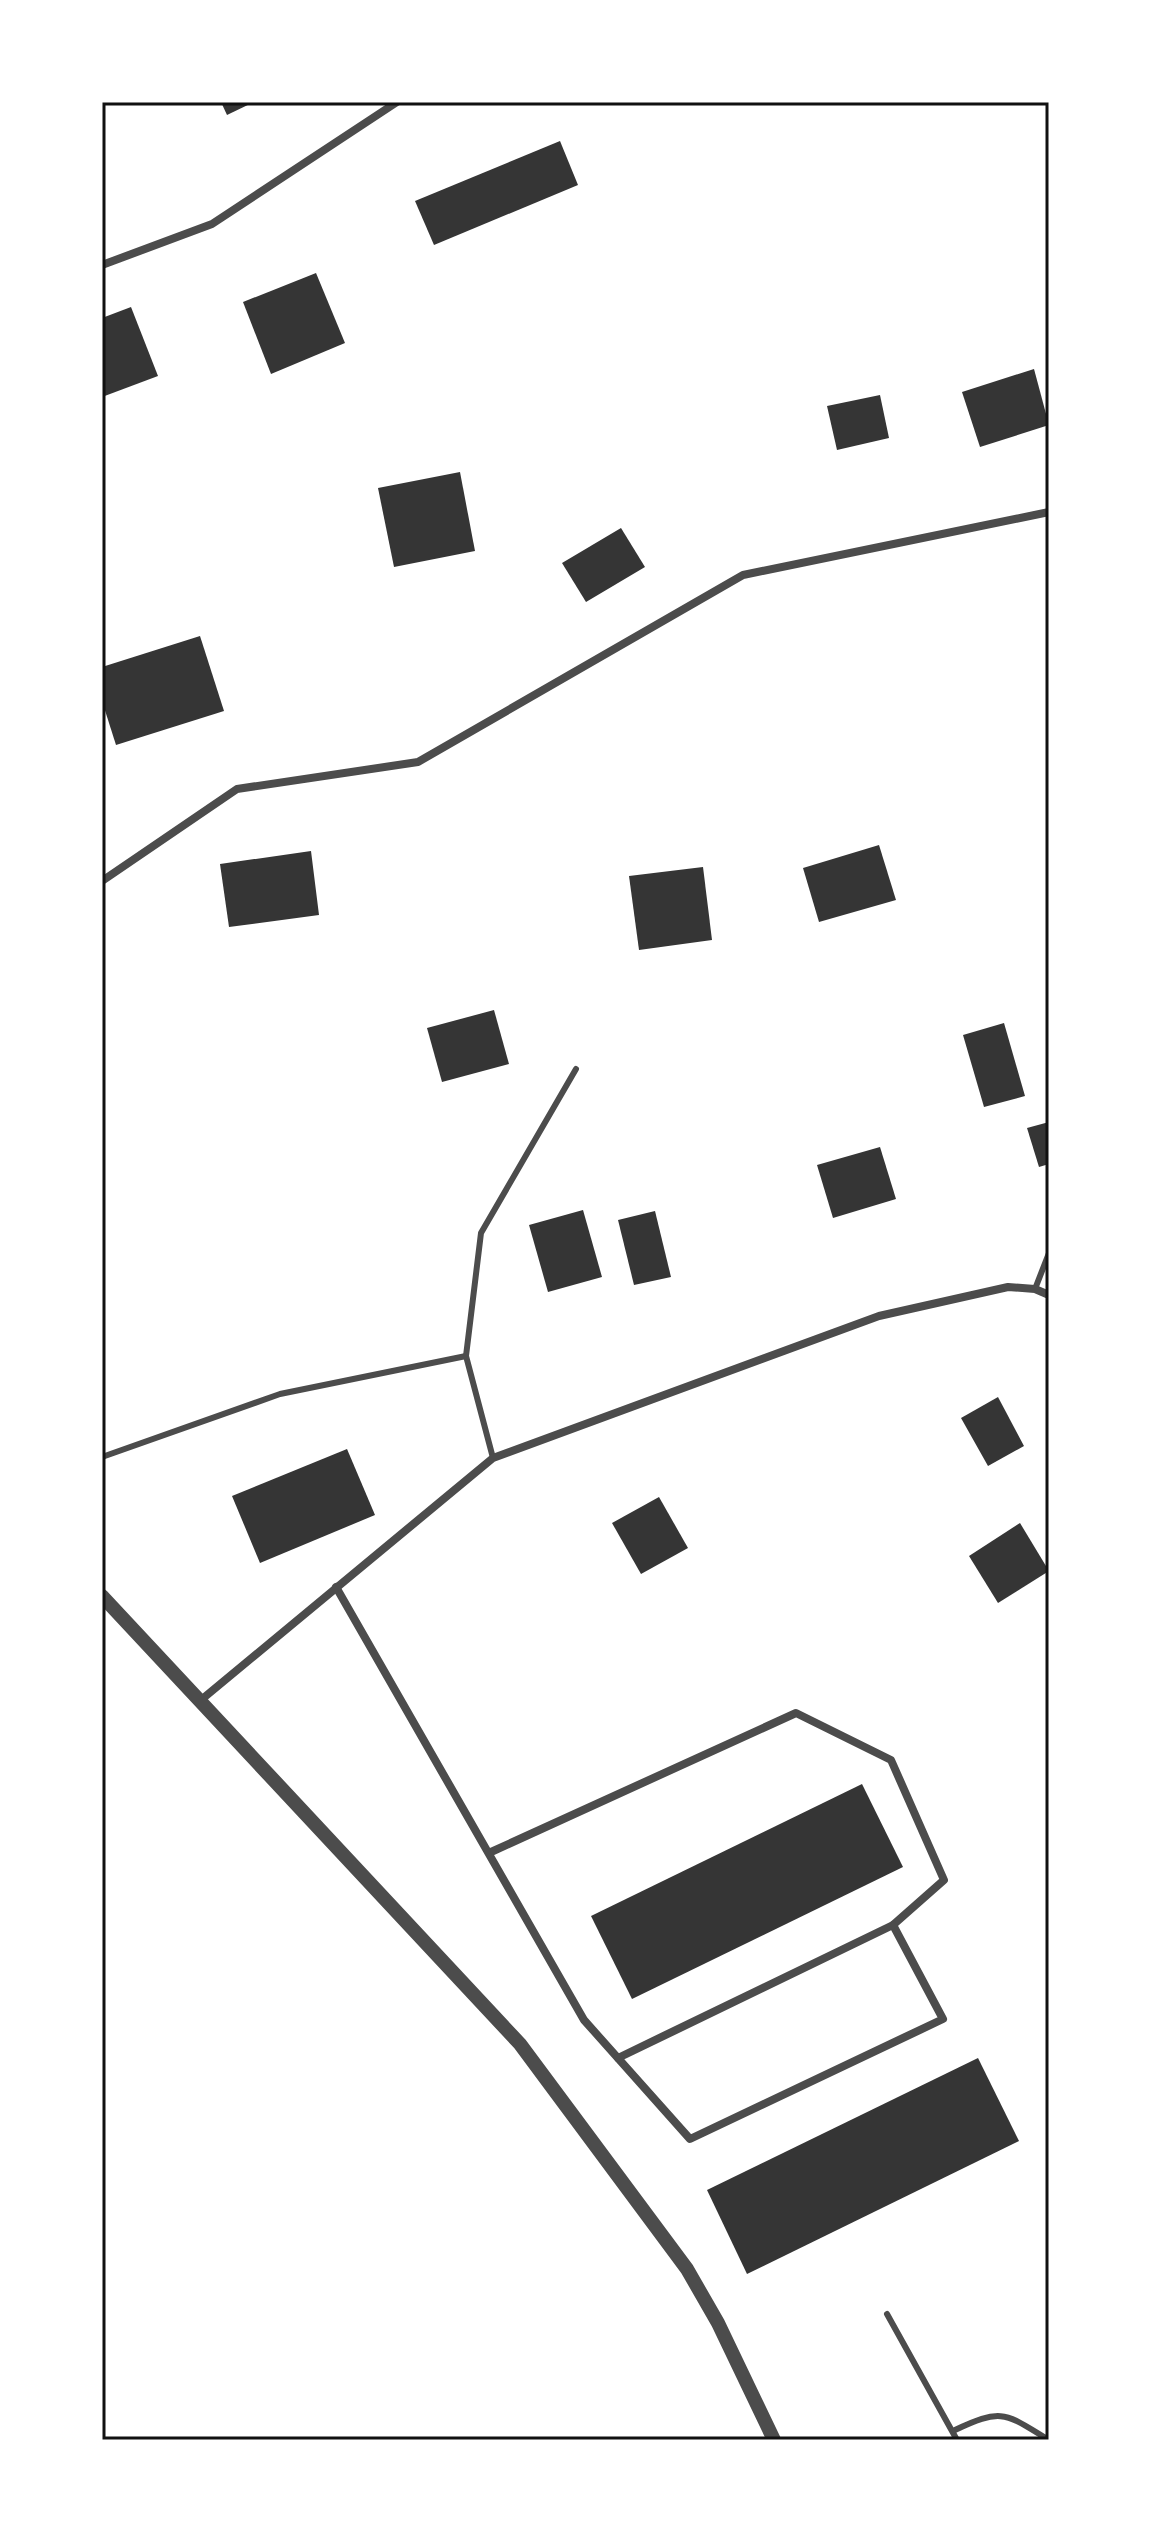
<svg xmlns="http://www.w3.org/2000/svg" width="1151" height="2542" font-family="Mulish,sans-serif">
  <rect width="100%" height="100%" fill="#fff"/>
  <g fill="#353535">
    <path d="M221,102H254L227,115Z"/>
    <path d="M560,141L578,185L434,245L415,201Z"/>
    <path d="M316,273L345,343L271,374L243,302Z"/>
    <path d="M131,307L158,376L102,397V318Z"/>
    <path d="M1034,369L1049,425L980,447L962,392Z"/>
    <path d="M880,395L889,438L837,450L827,406Z"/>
    <path d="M460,472L475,551L394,567L378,488Z"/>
    <path d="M621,528L645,567L586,602L562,563Z"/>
    <path d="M200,636L224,711L116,745L102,701V667Z"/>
    <path d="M879,845L896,900L819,922L803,868Z"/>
    <path d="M311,851L319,915L229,927L220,864Z"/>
    <path d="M703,867L712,940L639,950L629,876Z"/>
    <path d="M494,1010L509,1064L442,1082L427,1028Z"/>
    <path d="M1004,1023L1025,1096L984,1107L963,1035Z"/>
    <path d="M1049,1122V1164L1039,1167L1027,1128Z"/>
    <path d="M880,1147L896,1199L833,1218L817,1165Z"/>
    <path d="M583,1210L602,1277L548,1292L529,1225Z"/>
    <path d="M655,1211L671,1277L634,1285L618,1220Z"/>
    <path d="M998,1397L1024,1446L988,1466L961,1418Z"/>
    <path d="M347,1449L375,1515L260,1563L232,1496Z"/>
    <path d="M659,1497L688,1548L641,1574L612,1523Z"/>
    <path d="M1020,1523L1049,1571L998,1603L969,1556Z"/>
    <path d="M862,1784L903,1867L632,1999L591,1916Z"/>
    <path d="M978,2058L1019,2141L747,2274L707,2190Z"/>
  </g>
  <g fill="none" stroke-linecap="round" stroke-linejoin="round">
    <g stroke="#4c4c4c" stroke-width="6">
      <path d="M1035,1289L1049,1253"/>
      <path d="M102,1457L280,1394L466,1356"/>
      <path d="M493,1458L466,1356L481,1233L576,1069"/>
      <path d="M887,2314L957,2440"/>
      <path d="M955,2430C1003,2407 1006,2414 1049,2440"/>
    </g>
    <g stroke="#4c4c4c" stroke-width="8">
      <path d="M102,265L212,224L397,102"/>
      <path d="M102,881L237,789L418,762L743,575L1049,512"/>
      <path d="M336,1587L584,2020L690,2139L943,2019L893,1925L944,1880L891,1760L796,1713L491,1852"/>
      <path d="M201,1700L493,1458L879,1316L1008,1287L1035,1289L1049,1295"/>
      <path d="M618,2058L893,1925"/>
    </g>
    <path stroke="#4c4c4c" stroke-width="14" d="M102,1596L520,2044L687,2269L718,2323L774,2440"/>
  </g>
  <rect width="1151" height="2542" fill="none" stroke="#ffffff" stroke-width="208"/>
  <rect x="104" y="104" width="943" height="2334" fill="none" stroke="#111" stroke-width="3"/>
</svg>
